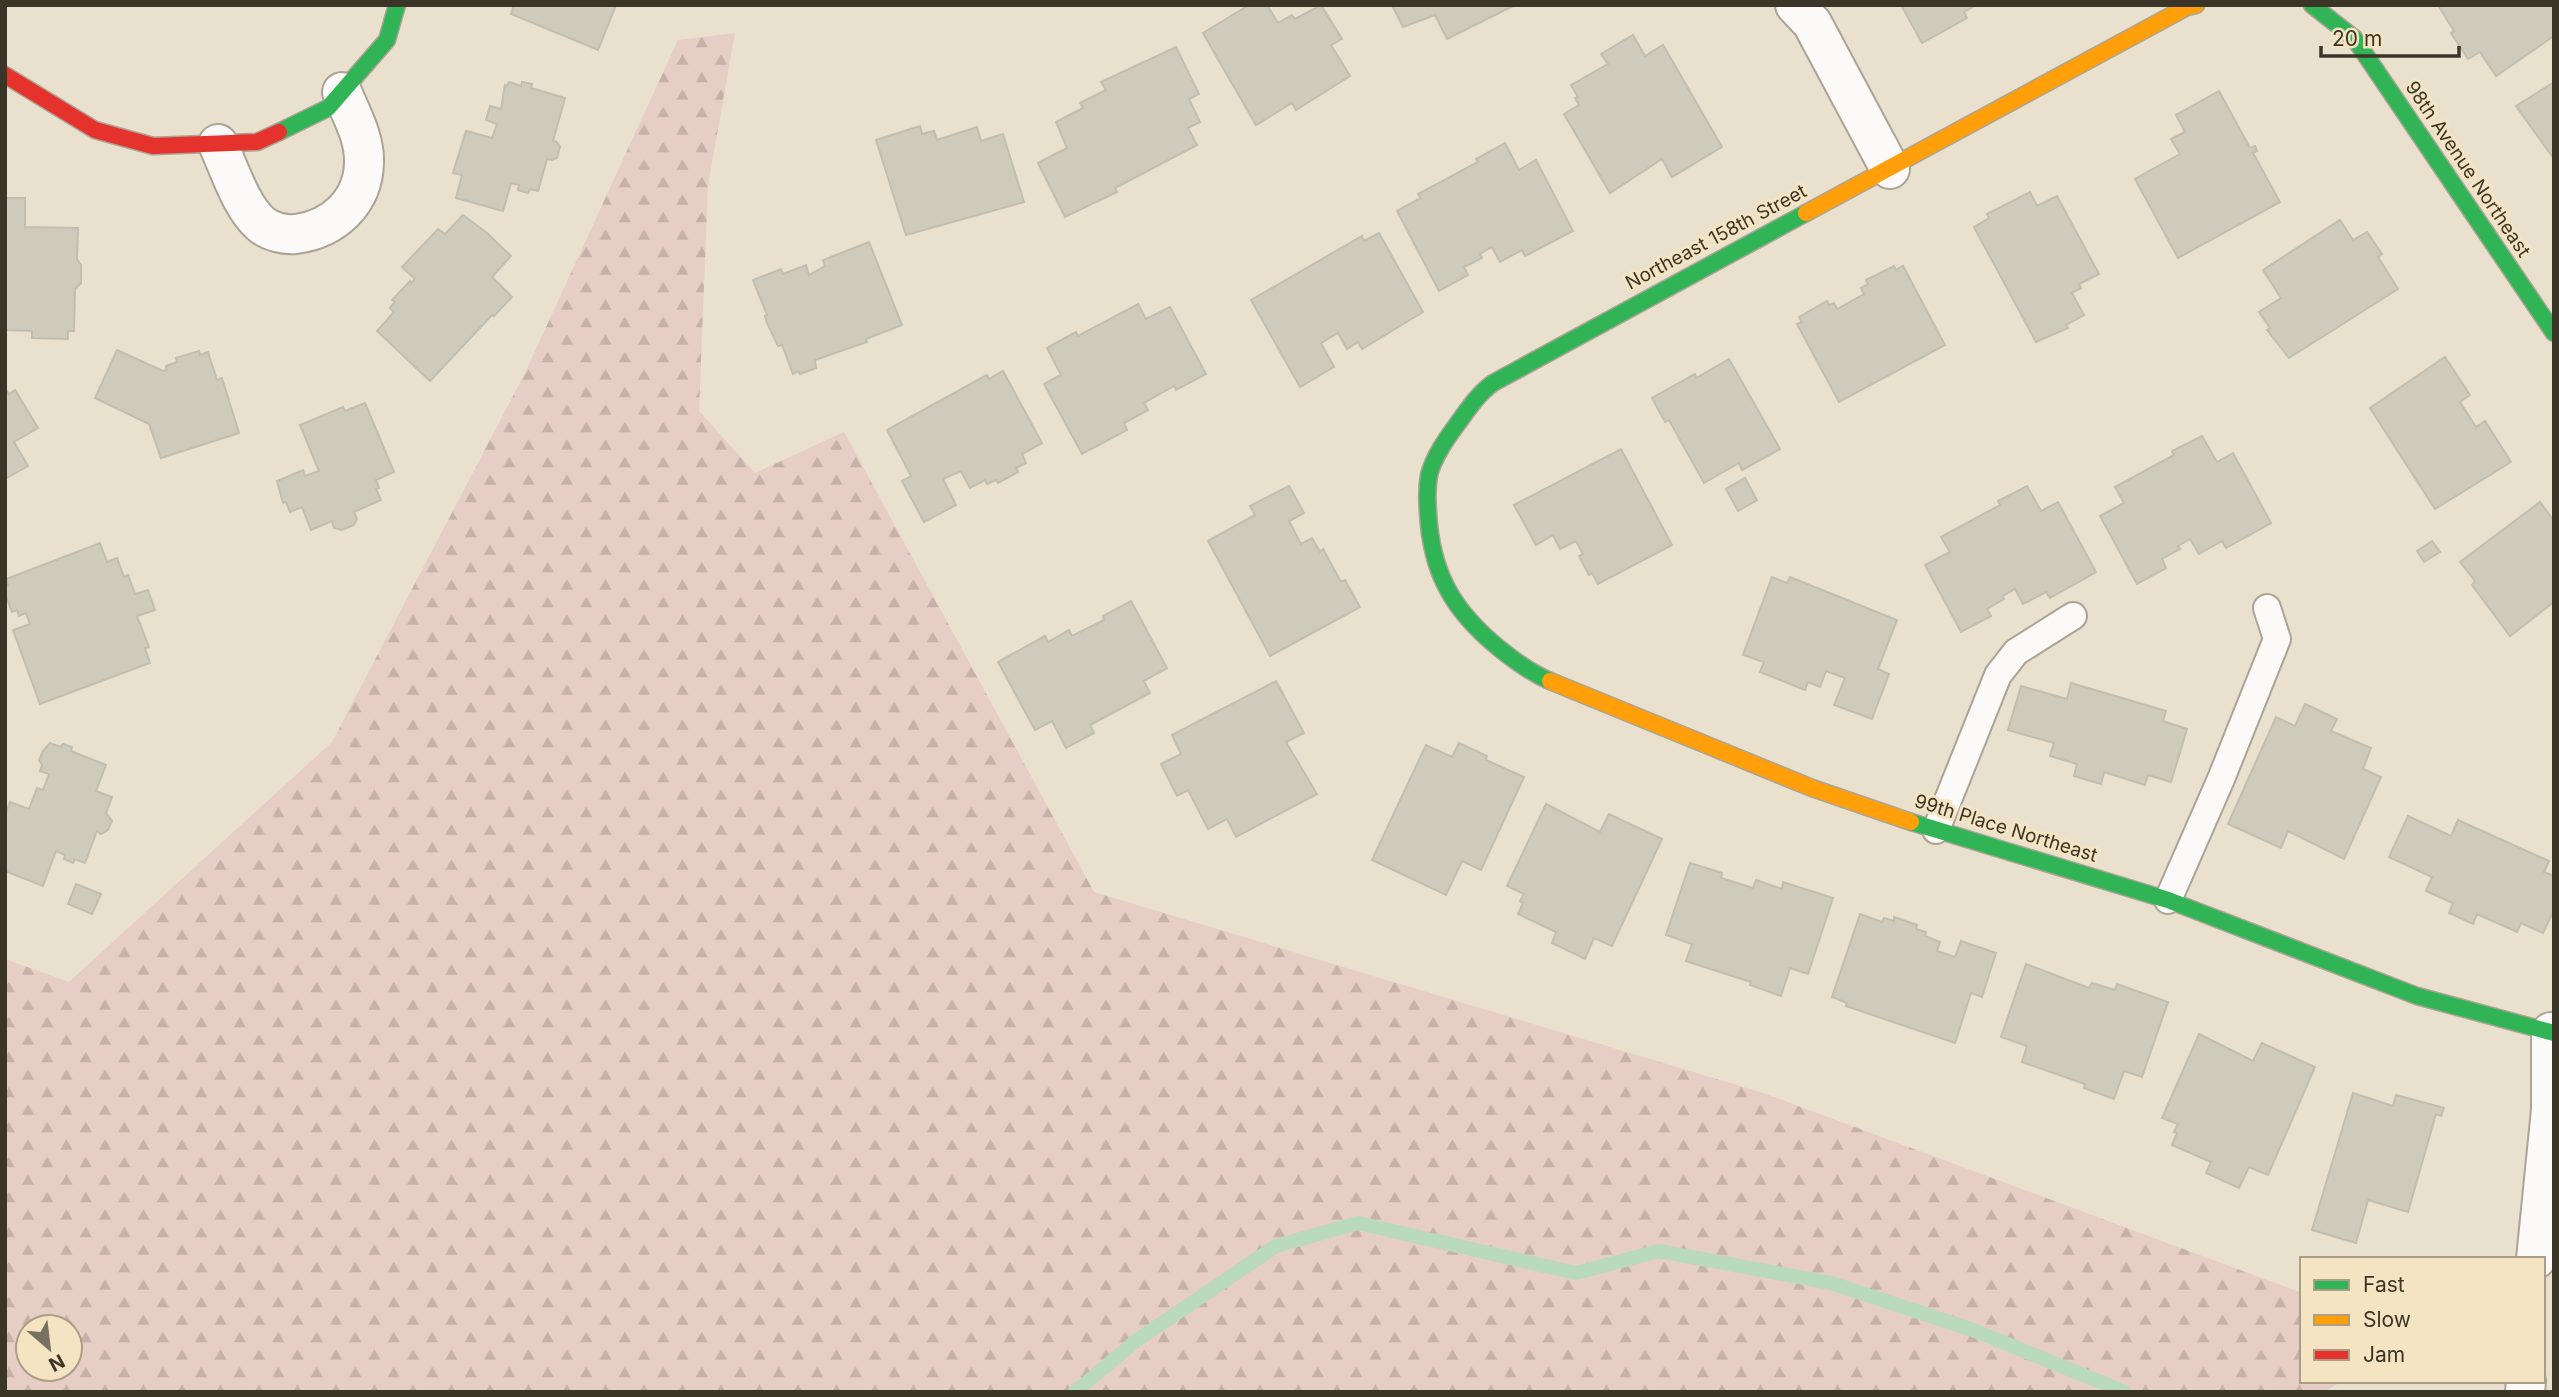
<svg xmlns="http://www.w3.org/2000/svg" width="2559" height="1397" font-family="Inter,sans-serif">
  <defs>
    <pattern id="forest-firs" width="22" height="20" patternUnits="userSpaceOnUse" patternTransform="scale(1.75)"><rect width="22" height="20" fill="#e6cdc5"/><path d="M5 1l3.5 6h-7zM16 11l3.5 6h-7z" fill="#c6b1a9"/></pattern>
  </defs>
  <rect width="100%" height="100%" fill="#e9e0cd"/>
  <path fill="url(#forest-firs)" fill-rule="evenodd" d="M735,33L708,185L699,411L755,473L844,432L1094,892L1763,1093L2302,1293V1381H2343L2323,1392H5V959L69,982L332,742L525,373L678,40ZM28,1327H70V1369H28Z"/>
  <g fill="none" stroke-linecap="round" stroke-linejoin="round">
    <path stroke="#b9dabc" stroke-width="14" d="M1075,1392L1137,1340L1276,1246L1358,1223L1576,1273L1659,1251L1831,1283L1973,1330L2125,1392"/>
  </g>
  <g fill="#cecbbc" stroke="#c1beb0" stroke-width="2">
    <path d="M514,5H616L598,50L511,14Z"/>
    <path d="M1249,5H1267L1278,23L1292,15L1295,19L1321,5L1342,39L1331,45L1350,76L1296,110L1292,103L1256,125L1203,33Z"/>
    <path d="M1392,5H1515L1447,39L1435,15L1403,27Z"/>
    <path d="M1901,5H1976L1964,12L1967,18L1922,43Z"/>
    <path d="M2438,5H2554V36L2496,76L2480,52L2468,59L2451,33L2454,31Z"/>
    <path d="M1633,35L1645,56L1663,45L1722,147L1672,177L1662,159L1610,193L1564,114L1579,105L1575,98L1578,97L1571,85L1608,64L1601,54Z"/>
    <path d="M1176,47L1199,94L1189,99L1200,122L1188,128L1197,145L1115,188L1117,192L1065,217L1038,163L1067,148L1056,122L1083,108L1080,103L1106,90L1101,82Z"/>
    <path d="M509,82L521,86L522,82L532,84L531,88L565,98L553,141L557,142L560,147L557,158L552,160L547,159L538,191L530,189L528,193L518,190L519,185L511,183L503,211L456,198L462,175L453,173L466,131L492,138L497,124L486,120L490,106L501,109L505,85L507,86Z"/>
    <path d="M2554,82V159L2516,106Z"/>
    <path d="M2219,91L2250,148L2255,146L2257,151L2253,153L2280,202L2178,258L2135,179L2180,154L2171,139L2185,132L2176,115Z"/>
    <path d="M920,126L922,134L934,131L937,140L977,127L981,141L1003,134L1024,202L906,235L876,140Z"/>
    <path d="M1505,143L1519,170L1536,160L1573,231L1525,256L1522,250L1500,262L1492,247L1480,254L1482,258L1464,267L1468,275L1439,291L1397,211L1421,198L1418,194L1478,162L1476,159Z"/>
    <path d="M2030,192L2037,206L2057,196L2099,274L2079,284L2081,288L2072,293L2084,315L2066,325L2068,328L2036,342L1974,227L1989,218L1987,214Z"/>
    <path d="M5,198H25V227L78,228L77,259L81,265V283L75,289L74,331H68V339L32,338V331L5,330Z"/>
    <path d="M463,215L487,233L511,256L492,277L512,297L494,316L492,315L430,381L377,331L394,312L390,308L395,302L392,300L410,281L411,283L415,279L402,267L438,229L445,234Z"/>
    <path d="M2340,220L2353,240L2367,232L2382,254L2378,257L2398,289L2289,358L2267,330L2270,328L2259,312L2281,298L2263,270Z"/>
    <path d="M1379,233L1423,312L1362,349L1358,342L1347,349L1338,333L1321,343L1334,367L1300,387L1251,300L1362,236L1364,241Z"/>
    <path d="M869,242L902,325L866,339L867,342L815,360L816,368L800,374L798,371L793,374L782,345L778,346L767,323L765,316L767,315L753,280L781,269L783,274L806,265L809,275L825,266L823,260Z"/>
    <path d="M1894,266L1896,270L1903,266L1945,345L1839,402L1797,324L1802,322L1799,317L1827,301L1829,305L1834,303L1837,309L1864,294L1861,288L1868,284L1866,280Z"/>
    <path d="M1138,304L1146,319L1170,307L1206,374L1176,390L1174,386L1144,403L1148,410L1124,423L1127,430L1082,454L1044,384L1061,375L1047,348L1076,332L1078,336Z"/>
    <path d="M117,350L163,371L167,370L166,366L177,362L176,358L199,351L200,355L208,352L217,380L222,378L239,433L161,458L149,424L95,398Z"/>
    <path d="M2445,357L2470,395L2460,402L2476,427L2485,421L2511,462L2435,509L2370,408Z"/>
    <path d="M1729,359L1780,449L1742,470L1739,463L1704,483L1669,420L1665,422L1652,398L1695,374L1696,378Z"/>
    <path d="M1003,371L1042,443L1022,454L1026,463L1016,468L1018,472L998,483L996,480L987,484L985,480L970,488L961,471L943,479L956,505L924,522L902,481L911,476L887,430L987,375L989,379Z"/>
    <path d="M5,388L9,394L15,390L38,428L14,442L28,466L5,479Z"/>
    <path d="M365,403L394,472L376,480L379,488L376,489L381,500L354,512L357,519L354,525L342,530L334,528L332,521L311,530L302,507L290,512L286,502L283,503L277,481L303,470L305,476L319,471L300,425L343,407L345,411Z"/>
    <path d="M2202,436L2217,462L2233,453L2271,523L2226,548L2222,541L2199,554L2190,539L2178,546L2180,549L2162,559L2166,568L2137,584L2100,516L2124,503L2115,487L2174,455L2172,451Z"/>
    <path d="M1621,449L1672,545L1598,584L1592,573L1589,575L1579,556L1583,554L1576,541L1560,549L1553,535L1536,545L1514,505Z"/>
    <path d="M1745,478L1757,500L1738,511L1726,489Z"/>
    <path d="M1289,486L1304,513L1289,521L1301,544L1312,538L1320,552L1323,549L1341,582L1345,580L1360,607L1270,656L1208,541L1255,515L1250,506Z"/>
    <path d="M2027,486L2041,511L2058,502L2096,572L2050,598L2046,592L2023,604L2015,589L2003,596L2004,599L1987,609L1991,616L1961,632L1925,565L1950,552L1941,537L2000,505L1998,501Z"/>
    <path d="M2540,502L2554,521V602L2510,636L2472,585L2475,581L2460,562Z"/>
    <path d="M2432,541L2440,552L2424,562L2417,551Z"/>
    <path d="M100,543L107,562L117,558L124,577L128,575L135,594L148,590L155,610L137,616L149,647L145,648L150,663L40,704L13,630L30,624L26,613L19,616L17,610L12,612L5,594V585H8L6,579Z"/>
    <path d="M1772,577L1787,583L1790,577L1897,620L1878,669L1889,674L1872,719L1834,705L1845,678L1826,671L1820,687L1808,682L1805,690L1760,672L1764,662L1743,655Z"/>
    <path d="M1131,601L1167,668L1144,681L1150,693L1090,725L1094,733L1066,748L1052,721L1035,730L998,662L1045,636L1048,642L1069,630L1072,636L1104,620L1103,616Z"/>
    <path d="M1276,681L1304,733L1286,742L1317,794L1236,837L1227,819L1208,829L1188,790L1177,796L1161,764L1181,754L1172,735Z"/>
    <path d="M2071,683L2166,711L2163,721L2187,729L2171,782L2148,775L2145,785L2104,772L2101,784L2074,776L2077,764L2050,756L2054,743L2008,730L2021,686L2067,699Z"/>
    <path d="M2305,704L2337,719L2331,731L2371,748L2363,769L2381,777L2344,859L2288,831L2281,848L2228,824L2276,717L2295,726Z"/>
    <path d="M50,743L61,747L63,744L72,747L71,751L106,765L96,791L112,797L106,813L112,821L108,830L101,834L97,831L85,863L75,859L73,863L64,859L65,855L56,851L43,886L5,871V815L10,802L29,809L37,788L43,790L49,774L40,771L42,765L39,760L43,751Z"/>
    <path d="M1459,743L1487,756L1486,760L1524,777L1481,870L1462,861L1446,895L1372,860L1426,745L1452,757Z"/>
    <path d="M1546,804L1600,832L1609,814L1662,839L1612,946L1594,938L1585,959L1552,943L1556,932L1518,914L1523,903L1520,901L1524,894L1507,886Z"/>
    <path d="M2408,816L2451,836L2458,820L2549,861L2544,872L2554,876V910L2543,933L2521,923L2517,932L2477,914L2473,924L2449,913L2453,903L2426,891L2432,877L2389,857Z"/>
    <path d="M1690,863L1722,873L1721,878L1753,888L1756,880L1782,889L1783,882L1833,898L1808,974L1790,968L1781,996L1750,985L1751,982L1686,961L1692,944L1666,935Z"/>
    <path d="M76,884L101,894L92,914L68,904Z"/>
    <path d="M1860,914L1882,922L1884,918L1894,921V917L1917,925L1916,929L1926,932L1925,936L1940,942L1937,951L1955,957L1961,941L1996,953L1982,997L1971,993L1955,1043L1846,1006L1847,1003L1832,997Z"/>
    <path d="M2026,964L2089,988L2092,983L2115,990L2117,984L2168,1002L2142,1077L2124,1071L2114,1099L2084,1088L2085,1084L2022,1062L2027,1046L2001,1037Z"/>
    <path d="M2199,1034L2253,1061L2262,1043L2315,1067L2268,1175L2249,1167L2239,1188L2206,1173L2211,1162L2172,1145L2177,1133L2174,1132L2178,1124L2162,1118Z"/>
    <path d="M2353,1093L2393,1106L2396,1095L2444,1108L2441,1116L2436,1114L2408,1212L2368,1200L2356,1243L2312,1230Z"/>
  </g>
  <g fill="none" stroke-linecap="round" stroke-linejoin="round">
    <defs>
      <g id="lane">
        <path d="M1936,830L1998,675L2016,652L2073,616"/>
        <path d="M2168,900L2221,779L2277,639L2267,608"/>
      </g>
      <g id="street">
        <path d="M1795,5L1812,23L1890,169"/>
        <path d="M218,144C229,168 241,207 261,224C270,232 285,235 296,234C334,229 363,202 364,163C365,138 351,114 342,92"/>
        <path d="M2536,1259L2551,1110V1032"/>
        <path d="M2525,1392L2526,1381"/>
      </g>
      <g id="fast">
        <path d="M2312,5L2354,38L2554,333"/>
        <path d="M279,132L328,108L387,40L397,5"/>
        <path d="M1550,681C1531,673 1516,662 1500,649C1453,611 1431,573 1428,512C1427,500 1427,487 1429,475C1434,456 1447,438 1458,423C1468,409 1479,393 1493,383L1806,213"/>
        <path d="M1911,822L2168,900L2417,996L2554,1033"/>
      </g>
      <g id="slow">
        <path d="M1806,213L2187,7L2196,5"/>
        <path d="M1550,681L1812,788L1911,822"/>
      </g>
      <path id="jam" d="M5,75L95,130L153,146L257,142L279,132"/>
    </defs>
    <use href="#lane" stroke="#aba496" stroke-width="30"/>
    <use href="#street" stroke="#aba496" stroke-width="42"/>
    <use href="#fast" stroke="#aba496" stroke-width="19"/>
    <use href="#slow" stroke="#aba496" stroke-width="19"/>
    <use href="#jam" stroke="#aba496" stroke-width="19"/>
    <use href="#lane" stroke="#fcfaf8" stroke-width="26"/>
    <use href="#street" stroke="#fcfaf8" stroke-width="38"/>
    <use href="#fast" stroke="#30b455" stroke-width="16"/>
    <use href="#slow" stroke="#ff9f0a" stroke-width="16"/>
    <use href="#jam" stroke="#e5322d" stroke-width="16"/>
  </g>
  <g text-anchor="middle" dominant-baseline="central" stroke-width="6" stroke-linejoin="round" paint-order="stroke">
    <g font-size="19" fill="#3b3528" stroke="#f4e4c2">
      <text transform="translate(2468 169) rotate(56)">98th Avenue Northeast</text>
      <text transform="translate(1716 237) rotate(-28)">Northeast 158th Street</text>
      <text transform="translate(2006 828) rotate(17)">99th Place Northeast</text>
    </g>
  </g>
  <rect width="2559" height="1397" fill="none" stroke="#3b3528" stroke-width="14"/>
  <rect x="2300" y="1257" width="245" height="126" fill="#f4e4c2" stroke="#aa9e84" stroke-width="2"/>
  <rect x="2314" y="1280" width="35" height="10" fill="#30b455" stroke="#aa9e84" stroke-width="2"/>
  <text x="2363" y="1292" font-size="21" fill="#3b3528">Fast</text>
  <rect x="2314" y="1315" width="35" height="10" fill="#ff9f0a" stroke="#aa9e84" stroke-width="2"/>
  <text x="2363" y="1327" font-size="21" fill="#3b3528">Slow</text>
  <rect x="2314" y="1350" width="35" height="10" fill="#e5322d" stroke="#aa9e84" stroke-width="2"/>
  <text x="2363" y="1362" font-size="21" fill="#3b3528">Jam</text>
  <g transform="translate(49 1348) rotate(152)"><circle r="33" fill="#f4e4c2" stroke="#aa9e84" stroke-width="2"/>
  <path d="M0-5L12 26L0 18L-12 26Z" fill="#787162"/>
  <text y="-10" font-size="19" font-weight="bold" text-anchor="middle" fill="#3b3528">N</text>
  </g>
  <path d="M2321 46v10h138v-10" fill="none" stroke="#3b3528" stroke-width="3.5"/>
  <text x="2332" y="46" font-size="21" fill="#3b3528" stroke="#f4e4c2" stroke-width="5" paint-order="stroke">20 m</text>
</svg>
